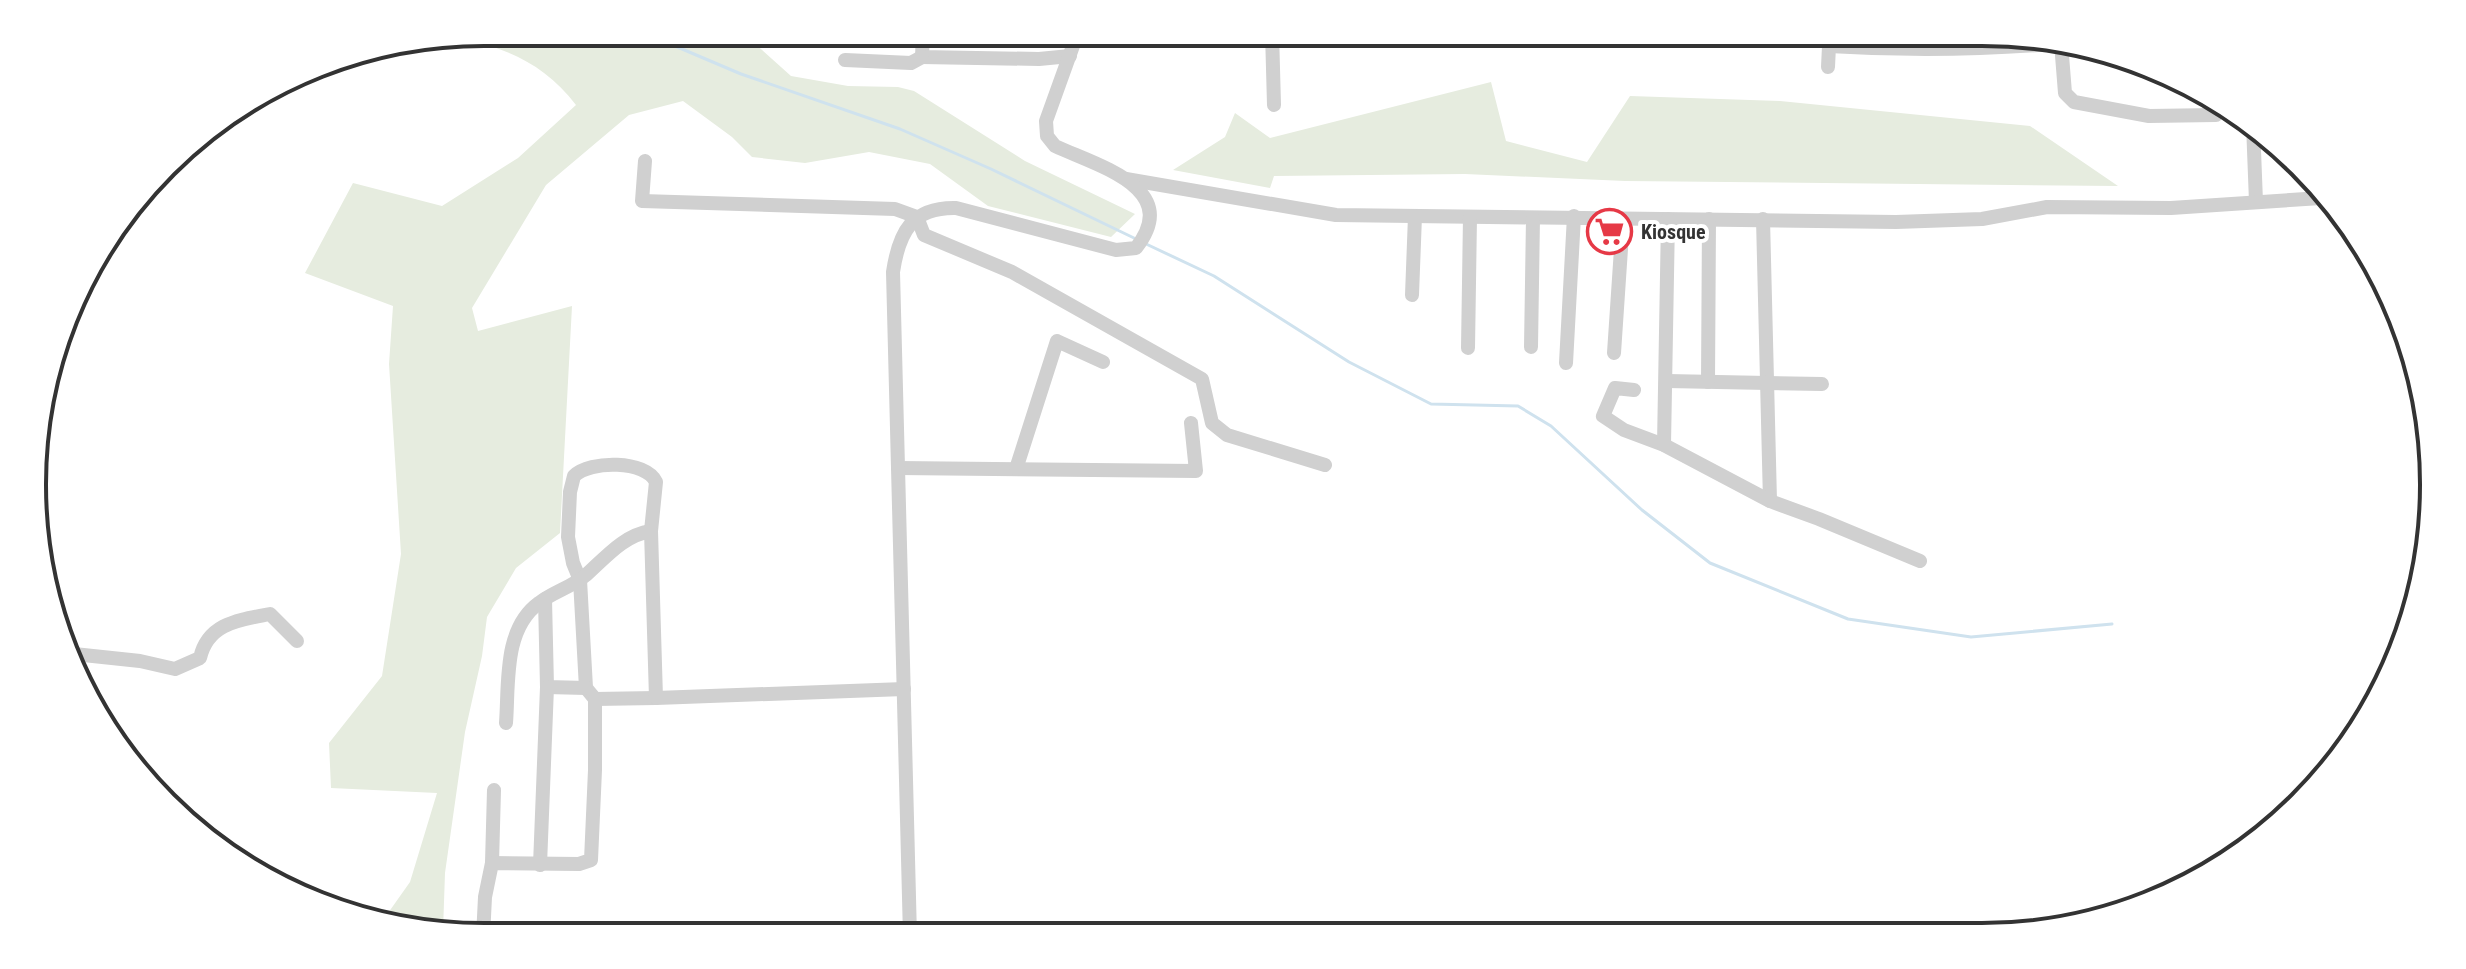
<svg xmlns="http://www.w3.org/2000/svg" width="2466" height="969" font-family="'Roboto Condensed',sans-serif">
  <rect width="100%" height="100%" fill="#fff"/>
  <g fill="#e6ecdf">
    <path d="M485,32H742L791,76L848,86L898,87L914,91L1025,161L1135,214L1111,237L988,206L930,164L869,152L805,163L752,157L732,137L683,101L629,115L546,185L472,308L478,331L572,306L560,533L516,568L487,617L482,656L465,732L445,873L443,931L381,923L410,882L437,793L331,788L329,743L382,676L401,554L389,364L393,306L305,273L353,183L442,206L518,158L576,105C544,63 505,47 454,37Z"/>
    <path d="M1491,82L1506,141L1587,162L1630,96L1780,101L2030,126L2118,186L1625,181L1465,174L1274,176L1270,188L1173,170L1225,137L1235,113L1270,138Z"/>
  </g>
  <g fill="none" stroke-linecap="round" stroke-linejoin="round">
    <g stroke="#cfe2ee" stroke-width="3">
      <path d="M642,32L741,74L900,129L991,169L1134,238"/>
      <path d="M1144,243L1214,276L1349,362L1431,404L1518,406L1551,426L1642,510L1710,563L1848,619L1971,637L2112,624"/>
    </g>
    <g stroke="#d0d0d0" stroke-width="14">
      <path d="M923,32L922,57L1039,59L1070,56"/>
      <path d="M1272,32L1274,105"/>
      <path d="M1765,32L1766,40"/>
      <path d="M1828,32L1829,46C1910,51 1983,50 2064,43"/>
      <path d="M2061,43L2065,93L2074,102L2149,116L2216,115"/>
      <path d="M845,60L911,63L922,57"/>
      <path d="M1828,67L1829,46"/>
      <path d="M2253,124L2256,202"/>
      <path d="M645,161L642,201L895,209L917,217L924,235L1012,272L1202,379L1212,423L1227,435L1325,465"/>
      <path d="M1126,179L1336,215L1896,222L1982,219L2047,207L2171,208L2321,198"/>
      <path d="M1763,219L1770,501"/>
      <path d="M1412,295L1415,216"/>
      <path d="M1531,347L1533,218"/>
      <path d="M1468,348L1470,217"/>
      <path d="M1614,353L1623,219"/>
      <path d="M1566,363L1574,216"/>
      <path d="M1667,381L1822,384"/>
      <path d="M1708,382L1709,219"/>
      <path d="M1634,390L1615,388L1603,416L1624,430L1664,445L1770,501L1819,519L1920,561"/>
      <path d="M1664,445L1668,219"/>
      <path d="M898,468L1196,471L1191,423"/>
      <path d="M1016,469L1057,341L1103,362"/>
      <path d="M651,531L656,482C646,460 590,460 574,476L570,492L568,537L573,563L580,580L586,688L595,699L656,698"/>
      <path d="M545,599L547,687L586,688"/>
      <path d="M74,654L140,661L175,669L200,658C208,623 239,620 270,614L297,641"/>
      <path d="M506,723C509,684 503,629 539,603C553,592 572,587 586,575C606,557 624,535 651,531L656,698L904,689"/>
      <path d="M492,863L494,790"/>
      <path d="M540,865L547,687"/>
      <path d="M910,936L893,272C899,232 912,207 956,208L1116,250L1136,248C1183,188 1098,166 1055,146L1047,136L1046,121L1078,32"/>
      <path d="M483,937L485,897L492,863L579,864L591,860L595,770V699"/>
    </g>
  </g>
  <defs>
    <symbol id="supermarket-ring" viewBox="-11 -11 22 22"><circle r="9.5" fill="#fff" stroke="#e63946" stroke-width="1.5"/><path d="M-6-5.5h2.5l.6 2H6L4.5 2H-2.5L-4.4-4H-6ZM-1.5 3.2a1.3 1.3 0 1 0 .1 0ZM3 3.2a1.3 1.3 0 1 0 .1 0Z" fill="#e63946"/></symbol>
  </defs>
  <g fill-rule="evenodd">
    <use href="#supermarket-ring" x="1584" y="206" width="51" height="51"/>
  </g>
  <g text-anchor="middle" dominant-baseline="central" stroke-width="8" stroke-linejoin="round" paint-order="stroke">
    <g font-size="20" font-weight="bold" fill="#333" stroke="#fff" text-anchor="start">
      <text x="1641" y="232">Kiosque</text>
    </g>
  </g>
  <path d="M0 0H2466V969H0ZM484 46H1982A438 438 0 0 1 2420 484V485A438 438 0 0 1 1982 923H484A438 438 0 0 1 46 485V484A438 438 0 0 1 484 46Z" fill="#fff" fill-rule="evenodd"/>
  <path fill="none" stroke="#333" stroke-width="4" d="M484 46H1982A438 438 0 0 1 2420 484V485A438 438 0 0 1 1982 923H484A438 438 0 0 1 46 485V484A438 438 0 0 1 484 46Z"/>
</svg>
